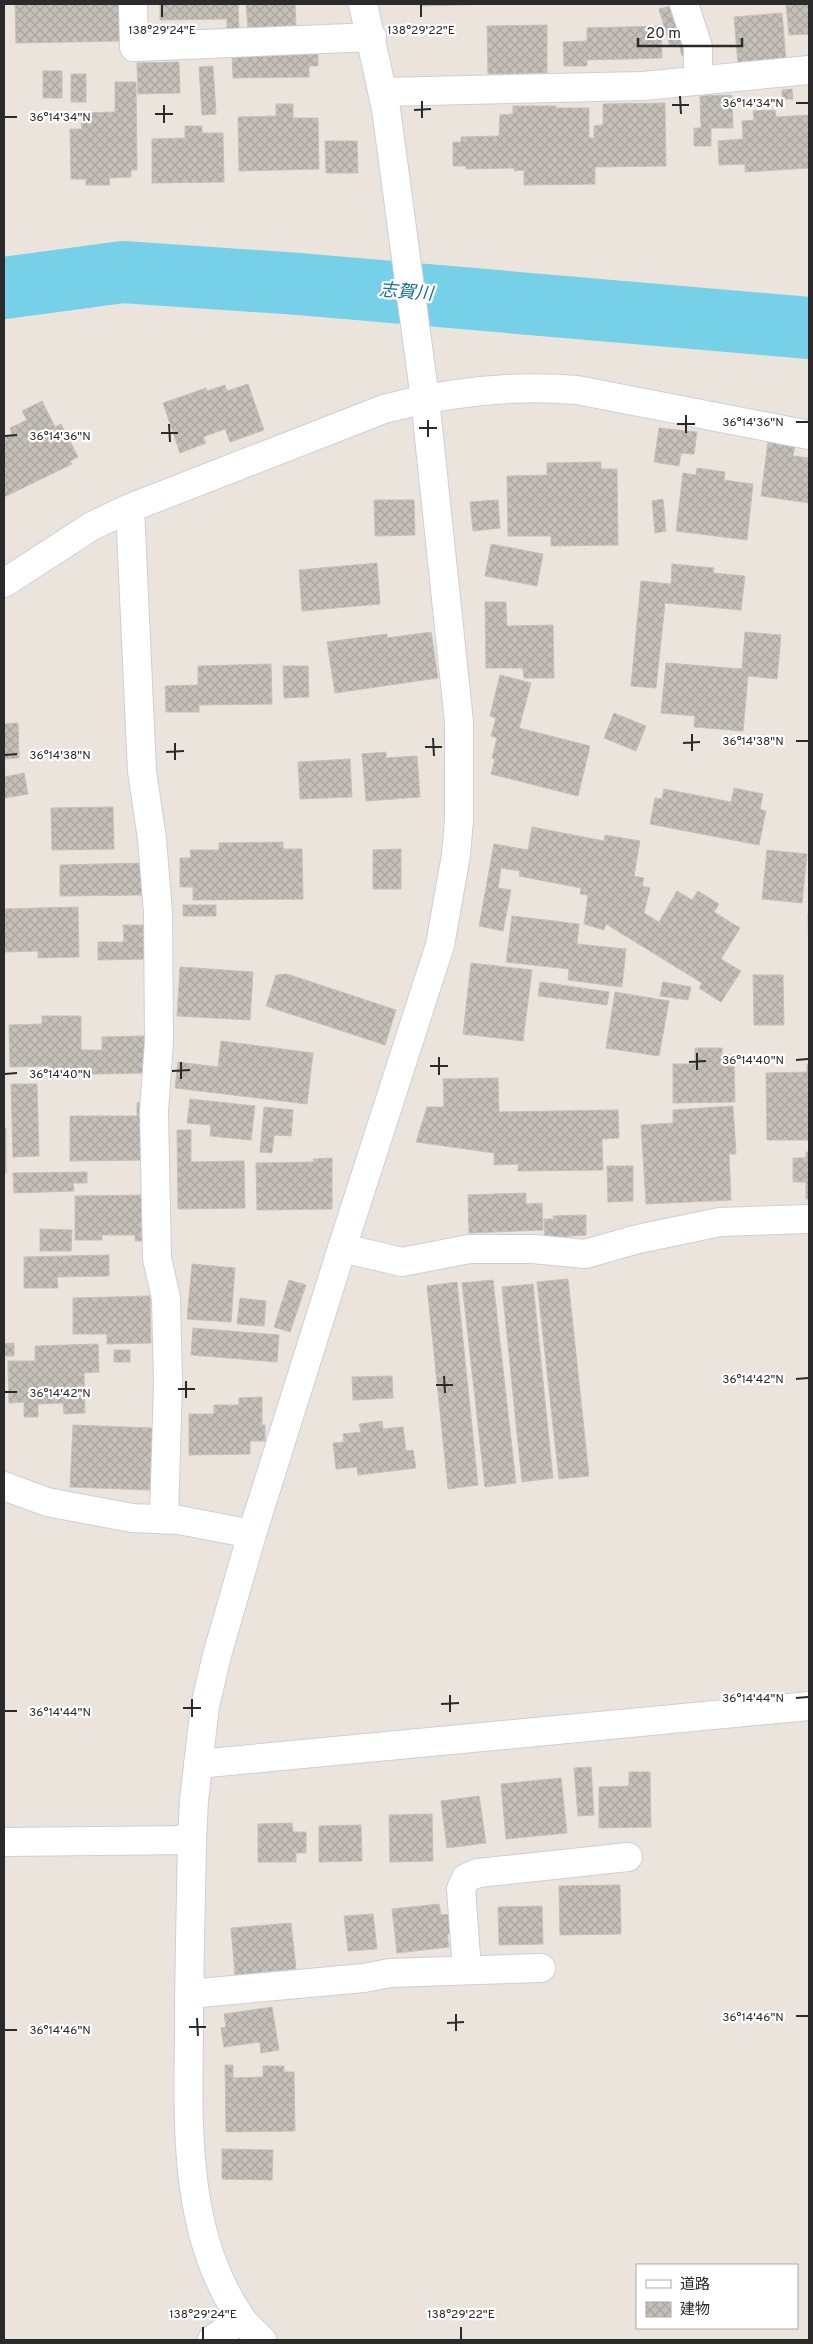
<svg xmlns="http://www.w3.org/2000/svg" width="813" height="2344" font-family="Overpass,'Noto Sans JP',sans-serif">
  <defs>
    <pattern id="building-cross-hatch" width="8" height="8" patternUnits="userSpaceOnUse" patternTransform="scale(1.25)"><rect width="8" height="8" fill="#c4bfb8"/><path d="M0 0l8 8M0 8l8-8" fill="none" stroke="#a9a49e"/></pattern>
  </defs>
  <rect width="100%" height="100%" fill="#ebe4dd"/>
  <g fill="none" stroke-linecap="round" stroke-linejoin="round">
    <path stroke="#75d0e8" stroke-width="62" d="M4,288L123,272L299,284L809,328"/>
  </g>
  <g fill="url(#building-cross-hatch)" stroke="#c7c0b7">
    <path d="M15,4H123V41L16,43Z"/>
    <path d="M160,4H238L239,29H227V19L160,20Z"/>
    <path d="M246,4H295L296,25L248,29Z"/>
    <path d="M421,4H492L421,6Z"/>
    <path d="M786,4H809V34L789,35Z"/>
    <path d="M676,5L689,54L682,56L679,44L670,46L659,9Z"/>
    <path d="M782,13L786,60L738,64L734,17Z"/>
    <path d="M547,25V73L488,74L487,26Z"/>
    <path d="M661,26L662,58L587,60V66H564L563,42L587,41V28Z"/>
    <path d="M318,54V66H309V77L233,78L232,56Z"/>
    <path d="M179,62L180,93L138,94L137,63Z"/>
    <path d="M213,66L216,114L202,115L199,67Z"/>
    <rect x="43" y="71" width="19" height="27"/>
    <rect x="71" y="74" width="15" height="28"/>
    <path d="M115,82H136L137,170H131V177L109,178L110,185H86V179H71L70,129H82L81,113L115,112Z"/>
    <path d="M792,89L793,99H782V90Z"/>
    <path d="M732,95L733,128H711V146H694V128H701L700,96Z"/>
    <path d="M665,103L666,166L595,167V184L524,185V170L514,171V168L466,169V166H453V142H461V137L499,136L500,115L513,114V106H556V108H589V138H594V126L603,125V104Z"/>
    <path d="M276,104H293V118H318L319,169L239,171L238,117L276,116Z"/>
    <path d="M775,110L776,117L809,115V168L745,172V164L719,165L718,141L743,139L742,121L754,120L753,111Z"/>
    <path d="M185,126H202V133H223L224,182L152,183V139L185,138Z"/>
    <path d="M325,141H357L358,173H326Z"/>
    <path d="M248,384L264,430L230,442L225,429L203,437L206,443L180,453L163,403L206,388L207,391L225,385L227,391Z"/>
    <path d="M42,401L55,427L61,424L78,457L70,461L72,464L4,497V438L12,434L10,428L27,420L22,411Z"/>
    <path d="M659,428L697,432L694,454L681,453L679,466L654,462Z"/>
    <path d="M768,441L795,445L793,456L809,458V503L761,496Z"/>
    <path d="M601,462V469H617L618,545L551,546V536H508L507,476L547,475V463Z"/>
    <path d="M697,468L725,472L724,480L753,484L747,540L676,531L683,473L696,475Z"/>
    <path d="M663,499L666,531L655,533L652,501Z"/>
    <path d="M374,500H414L415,535L375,536Z"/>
    <path d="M498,500L500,528L473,531L470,502Z"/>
    <path d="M491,544L543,554L537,586L485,576Z"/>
    <path d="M377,563L380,604L302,611L299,570Z"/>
    <path d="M672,564L714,568L713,573L745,576L741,610L665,603L656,688L631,686L641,581L671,584Z"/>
    <path d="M485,602H506L507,626L553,625L554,678H524L523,668H486Z"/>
    <path d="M431,632L438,678L335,693L327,642L387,634V638Z"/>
    <path d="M745,632L781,635L777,679L748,676L743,731L694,727L695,716L661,713L666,663L742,669Z"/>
    <path d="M271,664L272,704L199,705V712H166L165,686L198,685V666Z"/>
    <path d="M283,666H308L309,697L284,698Z"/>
    <path d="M500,675L531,683L519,728L590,746L578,796L491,774L495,759L492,758L497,738L491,736L496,718L490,716Z"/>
    <path d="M614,713L646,726L636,751L604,738Z"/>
    <path d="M18,723L19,758L4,759V724Z"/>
    <path d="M386,752V758L417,756L420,797L366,801L362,754Z"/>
    <path d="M350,759L352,797L300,799L298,762Z"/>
    <path d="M24,773L28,794L4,798V777Z"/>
    <path d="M734,788L763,794L760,809L766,811L759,845L650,824L655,798L662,799L664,789L731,802Z"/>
    <path d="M113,807L114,849L52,850L51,808Z"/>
    <path d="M532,827L604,841L605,835L640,841L634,876L644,878L642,886L650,888L644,913L659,922L677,891L692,900L698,891L719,904L714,912L740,928L721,959L741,971L721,1002L699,988L702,983L606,924L604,930L584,924L588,895L580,894L581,888L519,876L520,871L501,868L498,888L511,890L503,931L479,926L494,844L528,850Z"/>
    <path d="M283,842V849H302L303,899L193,900V887H180V858H191L190,850H219V843Z"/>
    <path d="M401,849V889H373V850Z"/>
    <path d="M767,850L807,854L802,903L762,899Z"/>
    <path d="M143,863V895L60,896V865Z"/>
    <rect x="183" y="905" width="33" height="11"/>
    <path d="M78,907L79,957L38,958V951L4,952V909Z"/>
    <path d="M808,914H809V965Z"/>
    <path d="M512,916L579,924L577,944L626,949L622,987L568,980L569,969L506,962Z"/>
    <path d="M123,925H145V959L98,960V942H124Z"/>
    <path d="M471,963L532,970L523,1041L463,1034Z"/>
    <path d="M180,967L253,972L250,1020L177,1016Z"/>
    <path d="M287,974L396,1010L385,1045L266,1006L276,975Z"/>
    <path d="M753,975H783L784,1025H754Z"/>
    <path d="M540,982L609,992L607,1005L538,996Z"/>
    <path d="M663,982L691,987L688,1000L660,996Z"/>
    <path d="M615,992L669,1001L659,1056L606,1048Z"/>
    <path d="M42,1016H81V1050H102V1037L145,1036L146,1073L49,1075V1066L10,1067L9,1025L42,1024Z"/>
    <path d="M221,1041L313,1053L307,1104L175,1088L178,1062L218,1067Z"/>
    <path d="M695,1048H722V1055H734L735,1102L673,1103V1064H695Z"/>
    <path d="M807,1064H809V1140H767L766,1073L807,1072Z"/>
    <path d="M498,1078L499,1112L618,1110L619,1138L602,1139L603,1170L518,1171V1164L494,1165V1153L416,1142L427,1107H444L443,1079Z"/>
    <path d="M11,1084H37L39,1156L13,1157Z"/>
    <path d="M190,1099L255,1106L251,1140L210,1136L211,1125L187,1123Z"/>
    <path d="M144,1102L145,1160L70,1161V1116H137V1103Z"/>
    <path d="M733,1106L736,1154H729L731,1200L646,1204L641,1125L673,1123V1110Z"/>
    <path d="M264,1107L293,1110L291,1136L274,1135L272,1153L260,1152Z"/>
    <rect x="4" y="1128" width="2" height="45"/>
    <path d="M177,1130H191V1162L244,1161L245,1208L178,1209Z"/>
    <path d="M806,1152H809V1199H806V1182H793V1158H806Z"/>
    <path d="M332,1158V1209L257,1210L256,1163L314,1162L313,1159Z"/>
    <path d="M607,1166H633V1201L608,1202Z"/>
    <path d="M87,1172V1183H73L74,1191L14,1193L13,1173Z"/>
    <path d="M526,1193V1204L542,1203L543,1230L469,1233L468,1195Z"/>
    <path d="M148,1195L149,1241H135V1235H102V1240H75V1196Z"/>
    <path d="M586,1215V1235L545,1238L544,1219H554L553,1216Z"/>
    <path d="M40,1229L72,1230L71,1251H40Z"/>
    <path d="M109,1255V1276L57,1277L58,1288H24V1257Z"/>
    <path d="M192,1264L235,1268L231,1322L187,1319Z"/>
    <path d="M568,1279L589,1476L559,1479L537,1282Z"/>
    <path d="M289,1280L306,1285L290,1332L274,1327Z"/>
    <path d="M493,1280L516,1483L485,1487L462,1283Z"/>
    <path d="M457,1282L478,1485L448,1489L427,1286Z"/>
    <path d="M533,1284L553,1478L522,1482L502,1287Z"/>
    <path d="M150,1296L151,1343L107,1344V1334H73V1298Z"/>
    <path d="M240,1298L266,1301L264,1326L237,1324Z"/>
    <path d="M193,1328L279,1335L277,1362L191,1355Z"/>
    <path d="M14,1343V1356H4V1344Z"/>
    <path d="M98,1344L99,1372L84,1373L85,1413L64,1414L63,1403L38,1404V1417H24V1402L9,1403L8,1361H35V1346Z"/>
    <rect x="114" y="1350" width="16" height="12"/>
    <path d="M392,1376L393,1398L353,1400L352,1377Z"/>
    <path d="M262,1397V1425H265V1441H250V1454L189,1455V1414H214V1405H239V1398Z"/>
    <path d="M382,1421L383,1429L403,1427L406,1451L413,1450L416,1468L358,1475L357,1467L336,1469L333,1443L344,1442L343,1434L361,1432L359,1424Z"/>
    <path d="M73,1425L153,1428L150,1490L70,1487Z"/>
    <path d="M591,1767L594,1815L578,1816L574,1768Z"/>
    <path d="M629,1772H650L651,1827L599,1828V1787L629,1786Z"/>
    <path d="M561,1778L567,1833L506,1839L501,1784Z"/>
    <path d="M479,1796L486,1843L447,1848L441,1801Z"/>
    <path d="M432,1814L433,1861L390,1862L389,1815Z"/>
    <path d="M292,1823L293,1832H306V1853H296V1862H258V1824Z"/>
    <path d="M361,1825L362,1861L319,1862V1826Z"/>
    <path d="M620,1885L621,1934L560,1935L559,1886Z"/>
    <path d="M439,1904L441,1915L450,1914L453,1933L447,1934L449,1947L397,1953L392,1909Z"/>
    <path d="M542,1906L543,1944L499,1945L498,1907Z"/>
    <path d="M373,1914L377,1949L348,1951L344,1916Z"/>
    <path d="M291,1923L296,1969L235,1975L231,1928Z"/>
    <path d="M272,2007L279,2050L261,2053L260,2042L224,2047L221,2028L226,2027L224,2014Z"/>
    <path d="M225,2065H233V2078L263,2077V2066H284V2072H294L295,2131L226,2132Z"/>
    <path d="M222,2149L273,2150L272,2180L222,2179Z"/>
  </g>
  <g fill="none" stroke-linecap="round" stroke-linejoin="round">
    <defs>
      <g id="minor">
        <path d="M133,4L134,47L372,37"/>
        <path d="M684,4L698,47V81"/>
        <path d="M383,92L643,86L809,70"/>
        <path d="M130,508L142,771L152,839L158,913L159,1042L154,1111L157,1258L166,1298L168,1382L164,1518"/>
        <path d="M4,583L92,526L130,508L384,409C446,392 513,385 577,390L809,435"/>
        <path d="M342,1248L402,1262L469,1249H533L585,1254L638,1239L720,1222L809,1219"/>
        <path d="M4,1486L47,1502L132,1518L179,1520L252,1534"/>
        <path d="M198,1764L809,1706"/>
        <path d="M4,1842L192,1840"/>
        <path d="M467,1970L461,1889L466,1878L478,1873L628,1857"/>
        <path d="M189,1994L364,1978L390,1973L541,1968"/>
        <path d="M212,2340L241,2319"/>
        <path d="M262,2340C255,2333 246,2326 241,2318C183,2234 188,2126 189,2029C189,1966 191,1903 192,1840L194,1800L205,1706L217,1655L252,1534L342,1248L440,945L456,855L459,819V722L425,399L386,109L363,4"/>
      </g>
    </defs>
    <use href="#minor" stroke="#cbcfdb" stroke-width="30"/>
    <use href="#minor" stroke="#fff" stroke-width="28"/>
  </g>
  <path fill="none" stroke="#2a2a2a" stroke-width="2" d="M162,5V17M421,5V17M680,96L681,114M422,101V118M796,103H808M164,105V123M672,105H689M414,110L431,109M155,114H173M5,117H17M686,415V433M428,420V437M796,422H808M169,424L170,442M677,424H695M419,428H437M161,433H178M5,436L17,435M692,734V751M433,738L434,756M796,741H808M175,743V760M683,743L700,742M425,747H442M166,752L184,751M5,755L17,754M697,1053V1070M439,1057V1075M796,1060L808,1059M181,1062V1079M689,1062L706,1061M430,1066H448M172,1071L190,1070M5,1074L17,1073M444,1376L445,1393M796,1379L808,1378M186,1381V1398M436,1385H453M178,1389H195M5,1392H17M450,1695V1712M796,1698L808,1697M192,1699V1717M441,1704L459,1703M183,1708H201M5,1711H17M456,2014V2031M796,2016H808M197,2018L198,2036M447,2023L464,2022M189,2027H206M5,2030H17M203,2327V2339M461,2327V2339"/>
  <g text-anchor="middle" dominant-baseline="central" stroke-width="4.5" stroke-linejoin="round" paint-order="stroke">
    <g font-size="18" font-style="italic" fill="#146f94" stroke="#fff">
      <text transform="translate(406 293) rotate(5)">志賀川</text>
    </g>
  </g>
  <g font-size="12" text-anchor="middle" fill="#2a2a2a" stroke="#fff" stroke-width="4.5" stroke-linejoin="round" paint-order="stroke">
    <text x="162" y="34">138°29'24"E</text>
    <text x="421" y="34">138°29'22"E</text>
    <text x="753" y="107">36°14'34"N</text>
    <text x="60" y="121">36°14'34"N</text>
    <text x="753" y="426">36°14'36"N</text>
    <text x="60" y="440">36°14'36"N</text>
    <text x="753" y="745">36°14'38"N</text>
    <text x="60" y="759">36°14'38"N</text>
    <text x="753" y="1064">36°14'40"N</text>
    <text x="60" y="1078">36°14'40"N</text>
    <text x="753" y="1383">36°14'42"N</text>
    <text x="60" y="1397">36°14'42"N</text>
    <text x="753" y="1702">36°14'44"N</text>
    <text x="60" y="1716">36°14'44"N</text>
    <text x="753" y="2021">36°14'46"N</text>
    <text x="60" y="2034">36°14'46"N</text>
    <text x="203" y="2318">138°29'24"E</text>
    <text x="461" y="2318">138°29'22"E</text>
  </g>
  <rect width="813" height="2344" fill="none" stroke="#2a2a2a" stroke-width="10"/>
  <rect x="636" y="2264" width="162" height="65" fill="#ffffff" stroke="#aaaaaa"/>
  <rect x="646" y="2280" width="25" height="8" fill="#ffffff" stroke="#aaaaaa"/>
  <text x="680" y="2289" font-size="15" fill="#2a2a2a">道路</text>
  <rect x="646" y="2302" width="25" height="15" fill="url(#building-cross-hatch)" stroke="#aaaaaa"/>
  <text x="680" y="2314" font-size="15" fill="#2a2a2a">建物</text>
  <path d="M638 38v8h104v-8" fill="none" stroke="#2a2a2a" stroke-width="2.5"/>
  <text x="646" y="38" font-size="15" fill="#2a2a2a" stroke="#ffffff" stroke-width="4" paint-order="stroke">20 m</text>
</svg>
